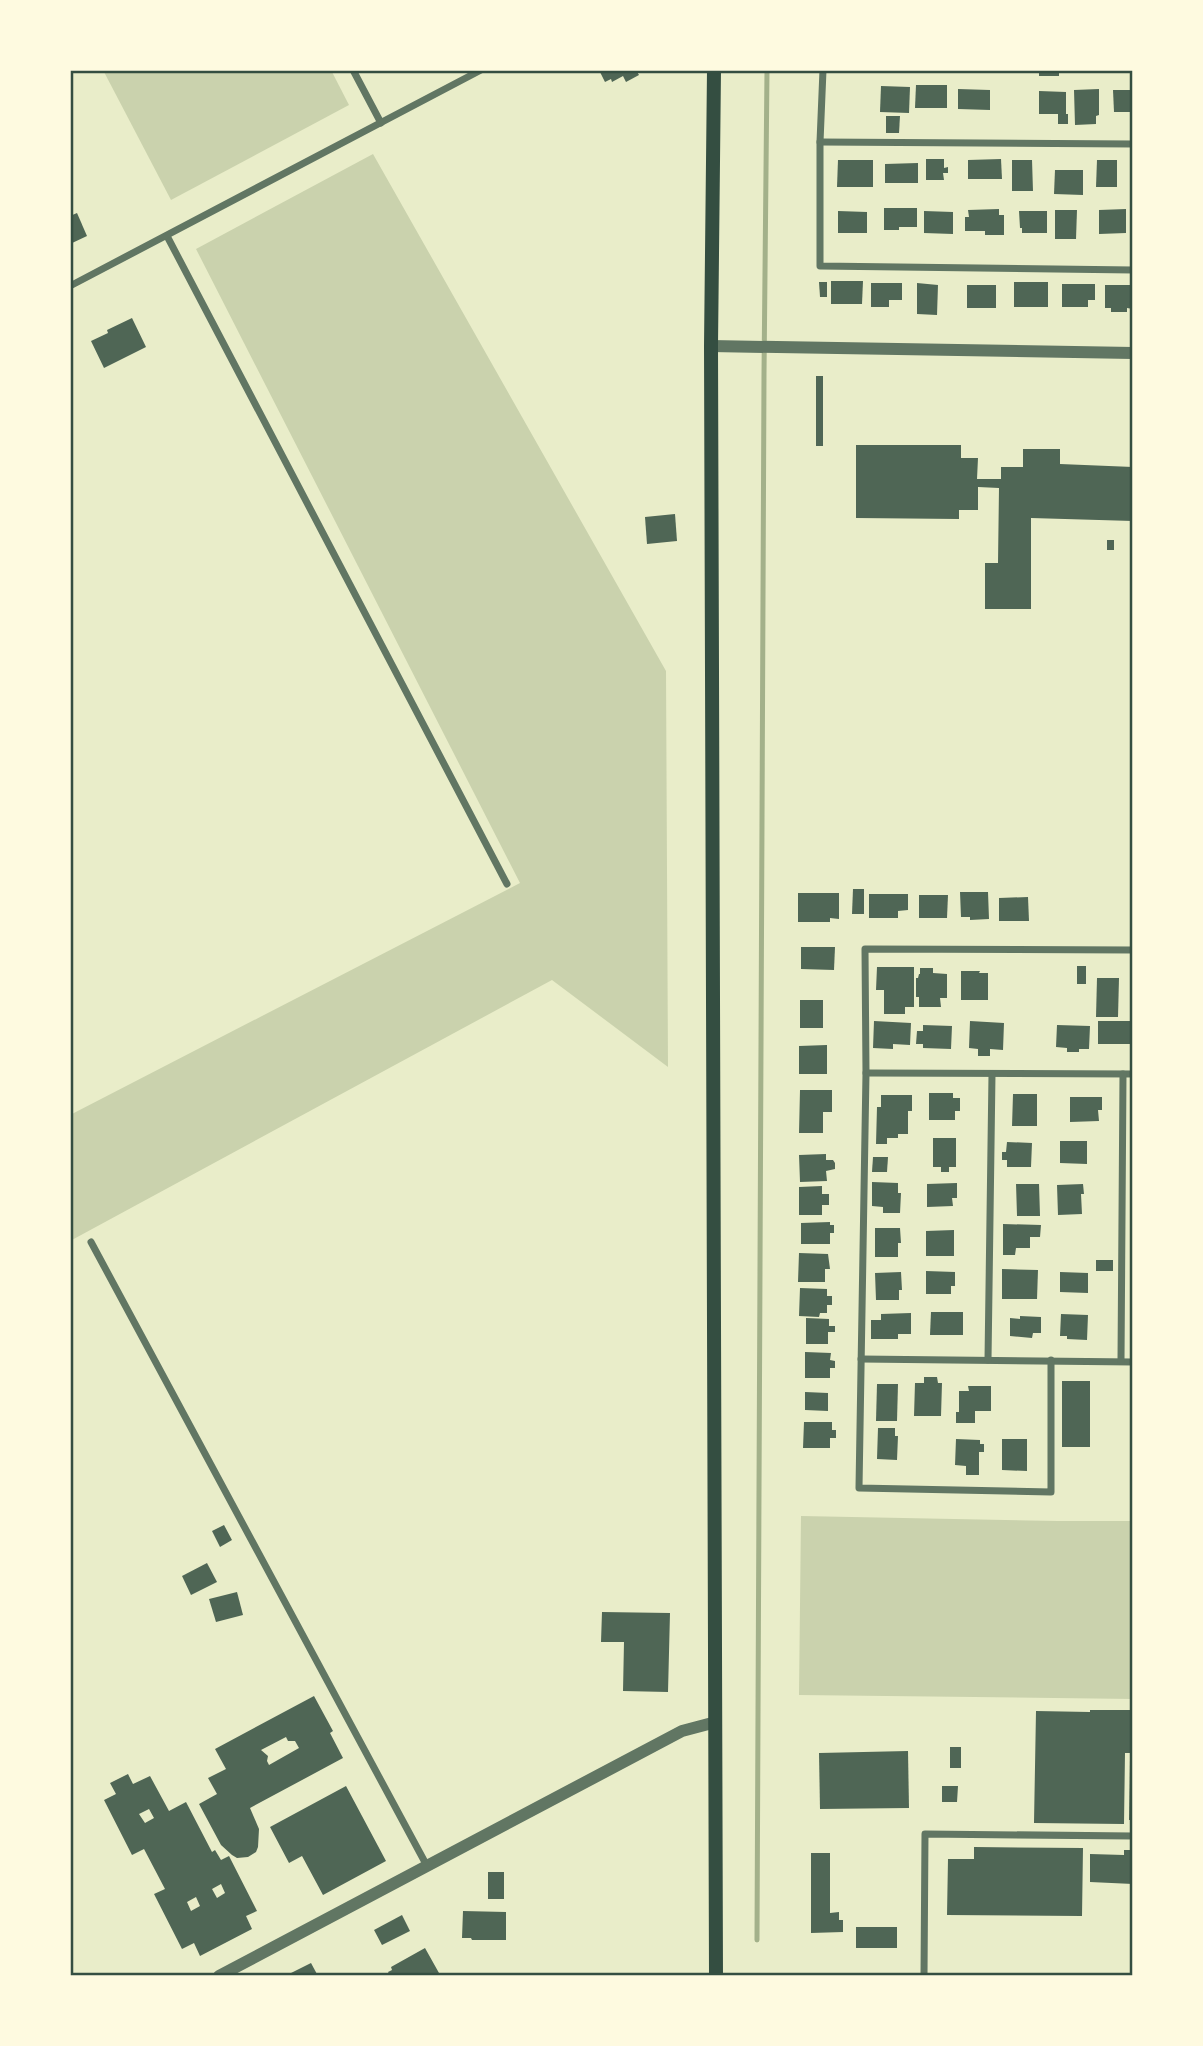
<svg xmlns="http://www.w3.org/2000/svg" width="1203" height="2046" font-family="Raleway,sans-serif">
  <rect width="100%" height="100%" fill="#e9edc9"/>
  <g fill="#cad2ad">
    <path d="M103,70H331L349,105L171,200Z"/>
    <path d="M373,154L666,671L668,1067L552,980L70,1241V1115L520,883L196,249Z"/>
    <path d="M801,1516L1058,1521H1133V1699L799,1695Z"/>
  </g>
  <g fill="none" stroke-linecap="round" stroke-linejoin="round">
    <path stroke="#a3b18a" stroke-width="5" d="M757,1940L764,374L767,70"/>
  </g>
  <g fill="#4f6655" fill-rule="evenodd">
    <path d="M599,70H636L639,75L626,82L623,76L612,82L611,79L605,82Z"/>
    <rect x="1039" y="70" width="20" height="6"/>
    <path d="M916,85H947V108H915Z"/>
    <path d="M881,86L910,87L909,113L880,112Z"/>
    <path d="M958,89L990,90V110L958,109Z"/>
    <path d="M1099,89V115L1096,116V124L1075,125L1074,90Z"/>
    <path d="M1113,90H1133V112H1114Z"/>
    <path d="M1039,91L1066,92V114H1068V124H1058V114H1039Z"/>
    <path d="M886,116H900L899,133H886Z"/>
    <path d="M926,159H944V168L948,167V173H943L944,180H926Z"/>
    <path d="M1001,159L1002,179H968V160Z"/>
    <path d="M838,160H873V187H837Z"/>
    <path d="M1012,160H1032L1033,191H1012Z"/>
    <path d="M1097,160H1117V187H1096Z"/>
    <path d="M918,163V183H885V164Z"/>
    <path d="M1055,170H1083V195L1054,194Z"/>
    <path d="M884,208H917V227H899V230H884Z"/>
    <path d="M999,209V215H1004V235H985V231H965V217H969L968,210Z"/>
    <path d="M1126,209V233L1099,234V210Z"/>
    <path d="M1055,210H1077L1076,239H1055Z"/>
    <path d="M838,211L867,212V233H838Z"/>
    <path d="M924,211L953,212V234L924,233Z"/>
    <path d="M1019,211H1047V233H1022V228H1020Z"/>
    <path d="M77,213L87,236L70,244V216Z"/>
    <path d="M831,281H863L862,304H831Z"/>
    <path d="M819,282H827V297H820Z"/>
    <rect x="1014" y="282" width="34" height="25"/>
    <path d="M871,283H902V300H889V307H871Z"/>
    <path d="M917,283L938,285L937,315L917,314Z"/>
    <path d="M1062,284H1095V300H1088V307H1062Z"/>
    <rect x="967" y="285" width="29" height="23"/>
    <path d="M1105,285H1133V309L1127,308V312H1111V308H1105Z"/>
    <path d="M132,318L146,347L104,368L91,341L108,333L107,330Z"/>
    <rect x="816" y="376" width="7" height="70"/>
    <path d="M856,445H961V458H978L977,479H1001V467H1023V449H1060V464L1133,467V521L1031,518V609H985V563H998L999,488L978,487V510H959V519L856,518Z"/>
    <path d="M675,514L677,541L647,544L645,517Z"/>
    <rect x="1107" y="540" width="7" height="10"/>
    <path d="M853,889H864V914H852Z"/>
    <path d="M960,892H988L989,919L970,920V917H961Z"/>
    <path d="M798,893H839V919L830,918V922H798Z"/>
    <path d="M869,894H908V910L898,911V918H869Z"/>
    <path d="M919,895H948L947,918H919Z"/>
    <path d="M1028,897L1029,921H999V898Z"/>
    <path d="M801,947H835L834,970L801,969Z"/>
    <rect x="1077" y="966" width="9" height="18"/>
    <path d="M877,967H914V1007H905V1014H884V990H876Z"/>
    <path d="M920,968H933V973L947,974V998H940L941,1007H919V997H916V978H918L919,974H920Z"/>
    <path d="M961,971H980L979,973H988V1000H961Z"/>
    <path d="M1097,978H1119L1118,1017H1096Z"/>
    <rect x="800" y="1000" width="23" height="28"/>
    <path d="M874,1021L911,1023L910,1045L893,1044V1049L873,1048Z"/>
    <path d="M970,1021L1004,1023L1003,1050L990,1049V1056H978V1049L969,1048Z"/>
    <rect x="1098" y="1021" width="35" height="23"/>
    <path d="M923,1025L952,1026L951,1049L923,1048V1044H916L917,1031H923Z"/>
    <path d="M1057,1025L1090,1026L1089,1049H1079V1052H1067V1048L1056,1047Z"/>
    <path d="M827,1045V1074H799V1046Z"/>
    <path d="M800,1090H832V1112H823V1133H799Z"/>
    <path d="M929,1093H953V1098H960V1111H955V1120H929Z"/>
    <path d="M1013,1094H1037V1126H1012Z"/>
    <path d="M881,1095H912V1111H908V1134H898V1138H887V1144H876L877,1107H881Z"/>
    <path d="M1070,1097H1102V1110H1098L1099,1121L1070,1122Z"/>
    <path d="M933,1138H956V1167H949V1172H941V1167H933Z"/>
    <path d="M1060,1141H1087V1164L1060,1163Z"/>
    <path d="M1007,1142L1032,1143L1031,1167H1007V1160H1002V1152H1006Z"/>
    <path d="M826,1154V1160H833L835,1163V1169L826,1171L827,1181L800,1182L799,1155Z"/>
    <path d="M873,1157H888L887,1172H872Z"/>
    <path d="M872,1182L898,1183V1193H901L900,1213H883V1207L872,1206Z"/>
    <path d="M957,1183V1198H952L953,1206L927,1207V1184Z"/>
    <path d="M1016,1184H1039L1040,1216H1017Z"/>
    <path d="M1083,1184L1084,1194H1081L1082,1214L1058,1215L1057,1185Z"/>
    <path d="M822,1186V1194H829V1205H822V1215H799V1187Z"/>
    <path d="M830,1222V1225H834V1233H830V1244H801V1223Z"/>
    <path d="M1003,1224L1041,1225L1040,1237H1030V1248H1016L1015,1255H1003Z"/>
    <path d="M875,1228H900L901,1243H898V1257H875Z"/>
    <path d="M954,1230V1256H926V1231Z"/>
    <path d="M799,1253L828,1254L830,1269H825V1282H798Z"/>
    <rect x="1096" y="1260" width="17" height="11"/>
    <path d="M1002,1269L1038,1270L1037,1299H1002Z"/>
    <path d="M926,1271L955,1272V1286H951V1294H926Z"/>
    <path d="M901,1272L902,1290H899V1300H876L875,1273Z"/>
    <path d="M1060,1272L1088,1273V1293L1060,1292Z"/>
    <path d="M800,1288L827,1289V1296H832V1305H827V1313H820L819,1317L799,1316Z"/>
    <path d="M931,1312H963V1335H930Z"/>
    <path d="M911,1313V1334H898V1339H871V1320H881V1314Z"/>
    <path d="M1061,1314L1088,1315L1087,1340L1067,1339V1336H1060Z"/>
    <path d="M1020,1316L1041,1317V1333H1033L1032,1338L1010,1336V1318L1020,1319Z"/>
    <path d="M806,1318L829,1319V1326H835V1332H828V1344H806Z"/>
    <path d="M805,1352L831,1353L830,1360L835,1361V1368H830V1378H805Z"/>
    <path d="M924,1377H937L938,1383H942L941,1416H914L915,1383H924Z"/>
    <rect x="1062" y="1381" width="28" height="66"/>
    <path d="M877,1384H898L897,1421H876Z"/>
    <path d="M968,1386H991V1411H975V1423H956V1412H959V1391H969Z"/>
    <path d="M805,1392L828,1393V1411L805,1410Z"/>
    <path d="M804,1422H832V1430H836V1438H830V1448H803Z"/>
    <path d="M878,1428H895V1436H898L897,1460L877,1459Z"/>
    <path d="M956,1439L980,1440V1444H984V1452H979V1475H966V1466L955,1465Z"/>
    <path d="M1002,1439H1027V1471L1002,1470Z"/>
    <path d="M224,1525L232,1540L220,1547L212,1531Z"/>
    <path d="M207,1563L217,1582L191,1595L182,1576Z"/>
    <path d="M237,1592L243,1615L216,1622L209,1599Z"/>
    <path d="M602,1612L670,1613L668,1692L623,1691L624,1642H601Z"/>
    <path d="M314,1696L333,1731L330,1733L343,1758L250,1808L259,1829L258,1847L256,1852L248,1857L237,1858L232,1855L221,1845L199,1804L217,1794L208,1778L226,1769L215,1749ZM286,1737L288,1741H295L299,1748L269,1765L267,1761L268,1756L261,1750Z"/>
    <path d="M1090,1710H1133V1753H1125L1124,1824L1034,1823L1036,1711L1090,1712Z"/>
    <rect x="950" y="1747" width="11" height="21"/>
    <path d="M908,1751L909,1808L820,1809L819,1753Z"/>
    <path d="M1130,1760H1133V1820H1129Z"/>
    <path d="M128,1774L133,1784L150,1776L169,1811L186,1802L212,1852L215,1850L221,1860L229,1856L257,1911L246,1916L252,1929L200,1956L194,1943L182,1949L154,1894L165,1889L144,1849L132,1855L104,1800L116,1794L110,1783ZM149,1809L154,1818L145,1823L139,1814ZM221,1884L225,1893L217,1898L212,1889ZM196,1897L200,1906L191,1911L187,1902Z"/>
    <path d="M346,1786L386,1861L323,1895L302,1856L289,1863L270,1827Z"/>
    <path d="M942,1786H958L957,1802H942Z"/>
    <path d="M974,1847L1083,1848L1082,1916L947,1915L948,1859H974Z"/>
    <path d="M1124,1850H1133V1884L1090,1882V1854L1124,1855Z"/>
    <path d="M811,1853H830V1913L839,1912V1920H843V1932L811,1933Z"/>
    <rect x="488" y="1872" width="16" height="27"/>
    <path d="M463,1911L506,1912V1940H472L471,1938H462Z"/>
    <path d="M402,1915L410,1931L382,1945L374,1930Z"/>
    <rect x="856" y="1927" width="41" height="21"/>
    <path d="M425,1948L439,1973L434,1976H390L388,1972L392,1970L391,1967Z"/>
    <path d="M311,1963L318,1976H285Z"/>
  </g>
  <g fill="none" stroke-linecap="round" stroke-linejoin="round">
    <g stroke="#617663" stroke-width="7">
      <path d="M353,70L381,123"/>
      <path d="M823,70L820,142V266L1133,270"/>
      <path d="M820,142L1133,144"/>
      <path d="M167,236L507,884"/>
      <path d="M70,286L481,70"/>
      <path d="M866,1073L1133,1074"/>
      <path d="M91,1242L427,1866"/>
      <path d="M861,1359L1133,1362"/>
      <path d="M988,1360L992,1074"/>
      <path d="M1051,1360V1492L859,1488L866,1073L865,949L1133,950"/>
      <path d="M1121,1361L1123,1074"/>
      <path d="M924,1976L925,1834L1133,1836"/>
    </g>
    <g stroke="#617663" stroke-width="12">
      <path d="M711,346L1133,353"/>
      <path d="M219,1976L682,1731L716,1722"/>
    </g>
    <path stroke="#344e41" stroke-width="14" d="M714,70L711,346L716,1976"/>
  </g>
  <rect width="1203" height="2046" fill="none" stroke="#fefae0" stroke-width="144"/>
  <rect x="72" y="72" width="1059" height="1902" fill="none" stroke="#344e41" stroke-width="2.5"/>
</svg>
